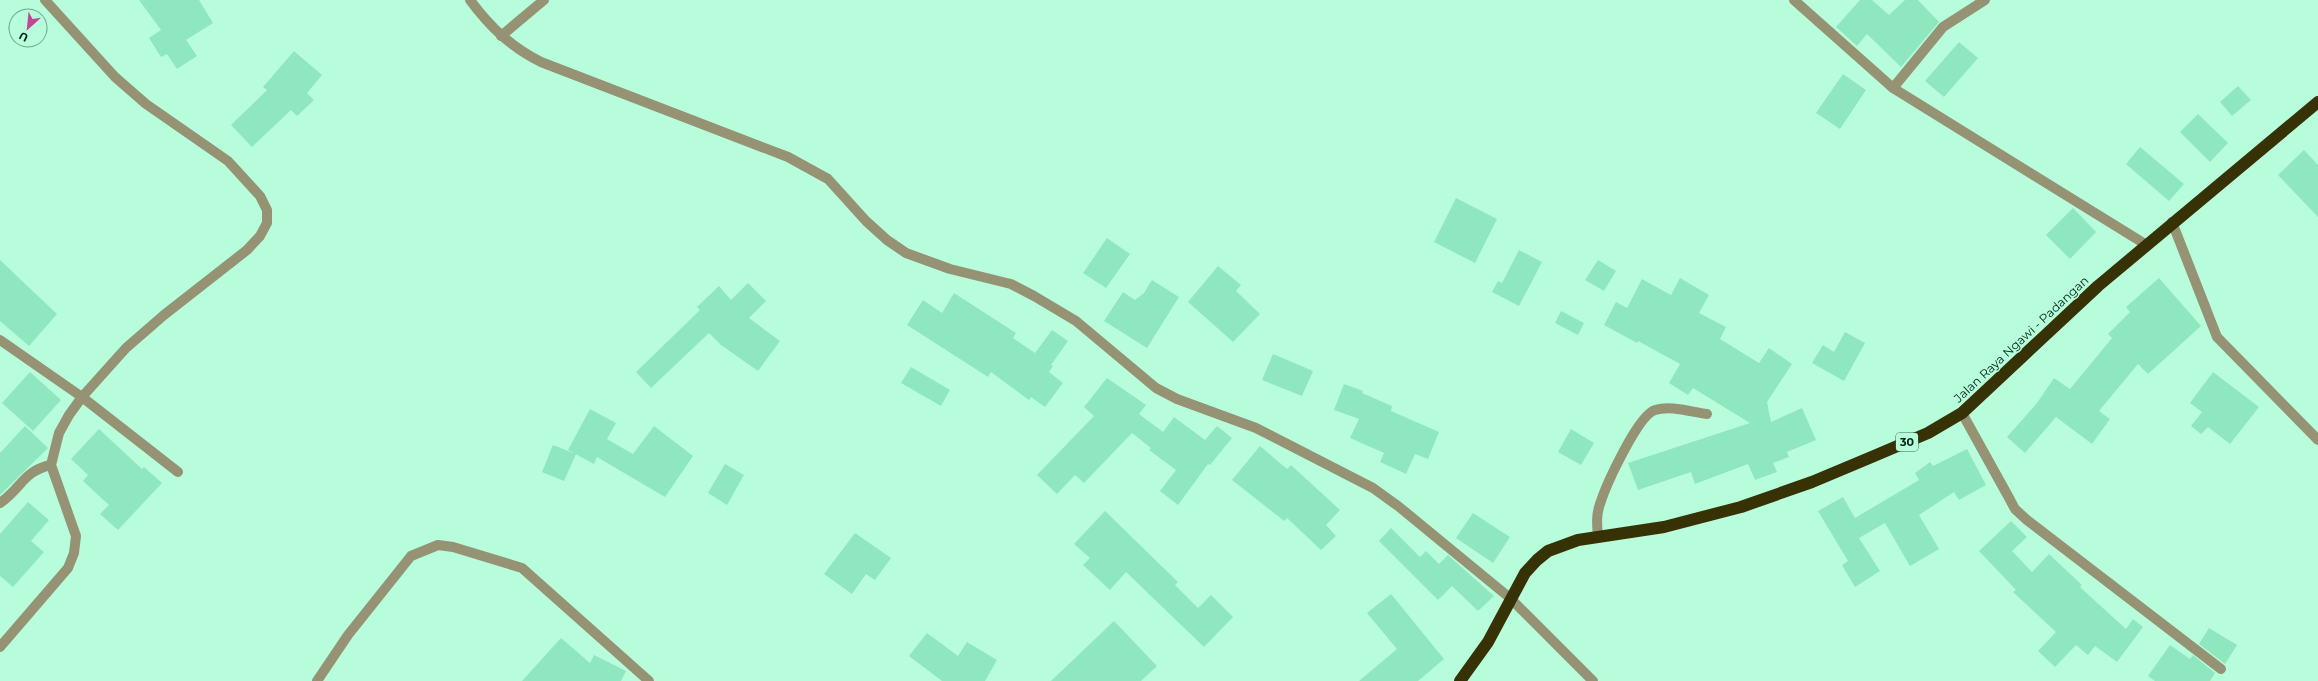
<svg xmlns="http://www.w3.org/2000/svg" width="2318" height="681" font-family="Montserrat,sans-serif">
  <rect width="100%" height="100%" fill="#b7fddc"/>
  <g fill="#8fe7c0">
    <path d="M139,0H199L213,23L186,40L197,56L177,69L167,54L161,57L149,38L161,30Z"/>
    <path d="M1860,0H1872L1889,15L1905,0H1918L1939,22L1901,67L1867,34L1857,46L1836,27Z"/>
    <path d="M1959,42L1978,58L1944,97L1925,81Z"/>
    <path d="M294,51L322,75L307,93L314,100L297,116L291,110L252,147L231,125L267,90L263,87Z"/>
    <path d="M1843,74L1866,90L1840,129L1816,113Z"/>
    <path d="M2238,86L2251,100L2232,116L2220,102Z"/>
    <path d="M2198,114L2228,143L2210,162L2180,132Z"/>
    <path d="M2140,147L2184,184L2169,201L2126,164Z"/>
    <path d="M2304,150L2318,165V217L2278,175Z"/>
    <path d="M1456,198L1497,219L1475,263L1434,242Z"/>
    <path d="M2073,208L2096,232L2070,259L2046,235Z"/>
    <path d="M1107,238L1130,254L1106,288L1083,273Z"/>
    <path d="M1519,250L1542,262L1519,306L1492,292L1498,281L1502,283Z"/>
    <path d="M0,260L57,314L29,346L0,321Z"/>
    <path d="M1598,260L1616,271L1604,291L1585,280Z"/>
    <path d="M1218,266L1241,285L1236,291L1260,314L1233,342L1188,302Z"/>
    <path d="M1680,278L1709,295L1699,313L1726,327L1720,339L1759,363L1769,348L1792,364L1767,402L1771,422L1802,408L1816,440L1787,452L1789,457L1773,463L1777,472L1755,480L1748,464L1695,484L1691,472L1638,490L1628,463L1750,423L1693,388L1688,395L1669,383L1680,364L1638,341L1637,343L1604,325L1616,302L1627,308L1642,279L1671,295Z"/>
    <path d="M2159,278L2201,326L2148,374L2138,364L2099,411L2110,419L2092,444L2056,417L2025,453L2007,437L2037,403L2054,378L2070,389L2112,338L2108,334L2130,312L2126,307Z"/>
    <path d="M1152,280L1179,297L1147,348L1104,321L1123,292L1135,300L1144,293Z"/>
    <path d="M748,283L766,301L749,318L780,341L758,371L721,345L709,333L651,388L636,372L700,310L697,307L719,286L731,300Z"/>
    <path d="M954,293L1016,333L1013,338L1035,353L1052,330L1068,341L1051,365L1053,366L1049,372L1063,383L1045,407L1031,397L1029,400L991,372L988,377L907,325L923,300L942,313Z"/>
    <path d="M1561,311L1584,323L1578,335L1555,323Z"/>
    <path d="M1845,332L1865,343L1844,381L1812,363L1823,345L1834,352Z"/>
    <path d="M1273,354L1313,371L1302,396L1262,380Z"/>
    <path d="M911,367L950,390L941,406L901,383Z"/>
    <path d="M30,372L61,400L33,431L2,403Z"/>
    <path d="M2213,372L2259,407L2230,444L2208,427L2201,434L2191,426L2202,412L2190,403Z"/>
    <path d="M1107,378L1146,405L1139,414L1163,432L1174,417L1205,440L1217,426L1232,438L1210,465L1208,464L1178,505L1160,491L1176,470L1149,450L1151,448L1132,433L1084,483L1075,475L1057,494L1037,475L1094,416L1084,407Z"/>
    <path d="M1344,384L1363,391L1362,393L1392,406L1391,411L1439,432L1428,459L1415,454L1406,474L1380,462L1384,453L1350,438L1359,419L1334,410Z"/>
    <path d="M590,409L616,423L607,439L633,454L654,426L693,456L665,497L597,457L594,464L568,450Z"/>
    <path d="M25,426L48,448L0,495V453Z"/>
    <path d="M99,429L142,469L144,467L162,483L118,530L100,514L109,505L83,481L88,475L71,459Z"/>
    <path d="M1571,429L1594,443L1581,465L1558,452Z"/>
    <path d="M553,445L576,454L564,481L542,472Z"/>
    <path d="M1260,446L1287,469L1291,465L1340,510L1326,525L1336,536L1321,550L1287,518L1284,521L1232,480Z"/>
    <path d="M1967,449L1986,485L1959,500L1954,492L1919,515L1939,549L1910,566L1885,523L1859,538L1880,571L1855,587L1842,565L1848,561L1818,511L1843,497L1855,518L1919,480L1915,473L1930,462L1933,466Z"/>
    <path d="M725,464L744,475L727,505L708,493Z"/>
    <path d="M28,502L49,520L31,541L44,552L13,587L0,576V534Z"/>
    <path d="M1105,511L1178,582L1175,585L1198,608L1211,595L1233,617L1204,647L1126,572L1110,590L1083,565L1090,558L1074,544Z"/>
    <path d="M1473,513L1510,537L1493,563L1456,538Z"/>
    <path d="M2011,521L2027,537L2012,551L2032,572L2049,554L2082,585L2080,587L2126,629L2133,619L2143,627L2117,662L2095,646L2088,655L2076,645L2055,667L2038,651L2056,632L2013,592L2016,590L1979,551Z"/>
    <path d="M1391,528L1420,557L1426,551L1439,564L1448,555L1494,596L1478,611L1452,586L1438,600L1379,541Z"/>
    <path d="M855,533L891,558L875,580L866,574L852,594L824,574Z"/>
    <path d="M1391,594L1444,659L1418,681H1359L1397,649L1367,613Z"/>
    <path d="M1114,621L1157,666L1141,681H1051Z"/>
    <path d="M2209,628L2237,645L2225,664L2199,644Z"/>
    <path d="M927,633L958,656L967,642L997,660L985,681H942L909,656Z"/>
    <path d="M561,638L590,663L594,655L626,671L621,681H522Z"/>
    <path d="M2170,645L2190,659L2193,655L2215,673L2210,681H2155L2148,676Z"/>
  </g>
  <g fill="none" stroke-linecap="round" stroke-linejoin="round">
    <g stroke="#959373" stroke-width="10">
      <path d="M470,0C490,27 511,47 541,62L788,157L828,179L866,221L887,240L906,253L950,269L1011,284L1034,296L1076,321L1156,388L1177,399L1256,428L1373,488L1398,506L1510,598L1593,681"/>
      <path d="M1794,0L1893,88L2145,244"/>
      <path d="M501,36L544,0"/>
      <path d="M1893,88L1943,27L1985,0"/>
      <path d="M2172,222L2217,337L2318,440"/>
      <path d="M0,340L82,397L178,472"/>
      <path d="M1962,413L2008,496L2015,509L2027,520L2221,669"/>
      <path d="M0,503C22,488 23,471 51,465"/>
      <path d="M1598,537C1597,525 1596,515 1600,504C1606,485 1638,415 1655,410C1671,405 1691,412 1707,414"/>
      <path d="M0,647L68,568L74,553L76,536L51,465L59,433L69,415L82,397L126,348L164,315L247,250L260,236L267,223V210L260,196L228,161L146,104L115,77L45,0"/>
      <path d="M317,681L348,635L411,556L438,545L453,547L522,568L649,681"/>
    </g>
    <path stroke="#363205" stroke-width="12" d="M1460,681L1488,642L1525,573L1537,560L1548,551L1578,540L1664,527L1741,507L1812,482L1874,456L1928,433L1962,413L2098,286L2318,102"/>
  </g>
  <g text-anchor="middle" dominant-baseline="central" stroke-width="3" stroke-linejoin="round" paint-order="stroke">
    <rect fill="#b7fddc" stroke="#376551" stroke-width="1" x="1896" y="433" width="22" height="18" rx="3"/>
    <g font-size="11" font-weight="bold" fill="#002416">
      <text x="1907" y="442">30</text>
    </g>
    <g font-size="12" fill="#002416" stroke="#b7fddc">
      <text transform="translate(2021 339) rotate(-43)">Jalan Raya Ngawi - Padangan</text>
    </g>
  </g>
  <g transform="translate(28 28) rotate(207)"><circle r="19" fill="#b7fddc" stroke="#6ea68d"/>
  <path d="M0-3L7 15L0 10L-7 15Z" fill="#c34797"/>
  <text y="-6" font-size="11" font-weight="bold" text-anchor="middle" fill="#002416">U</text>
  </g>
</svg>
